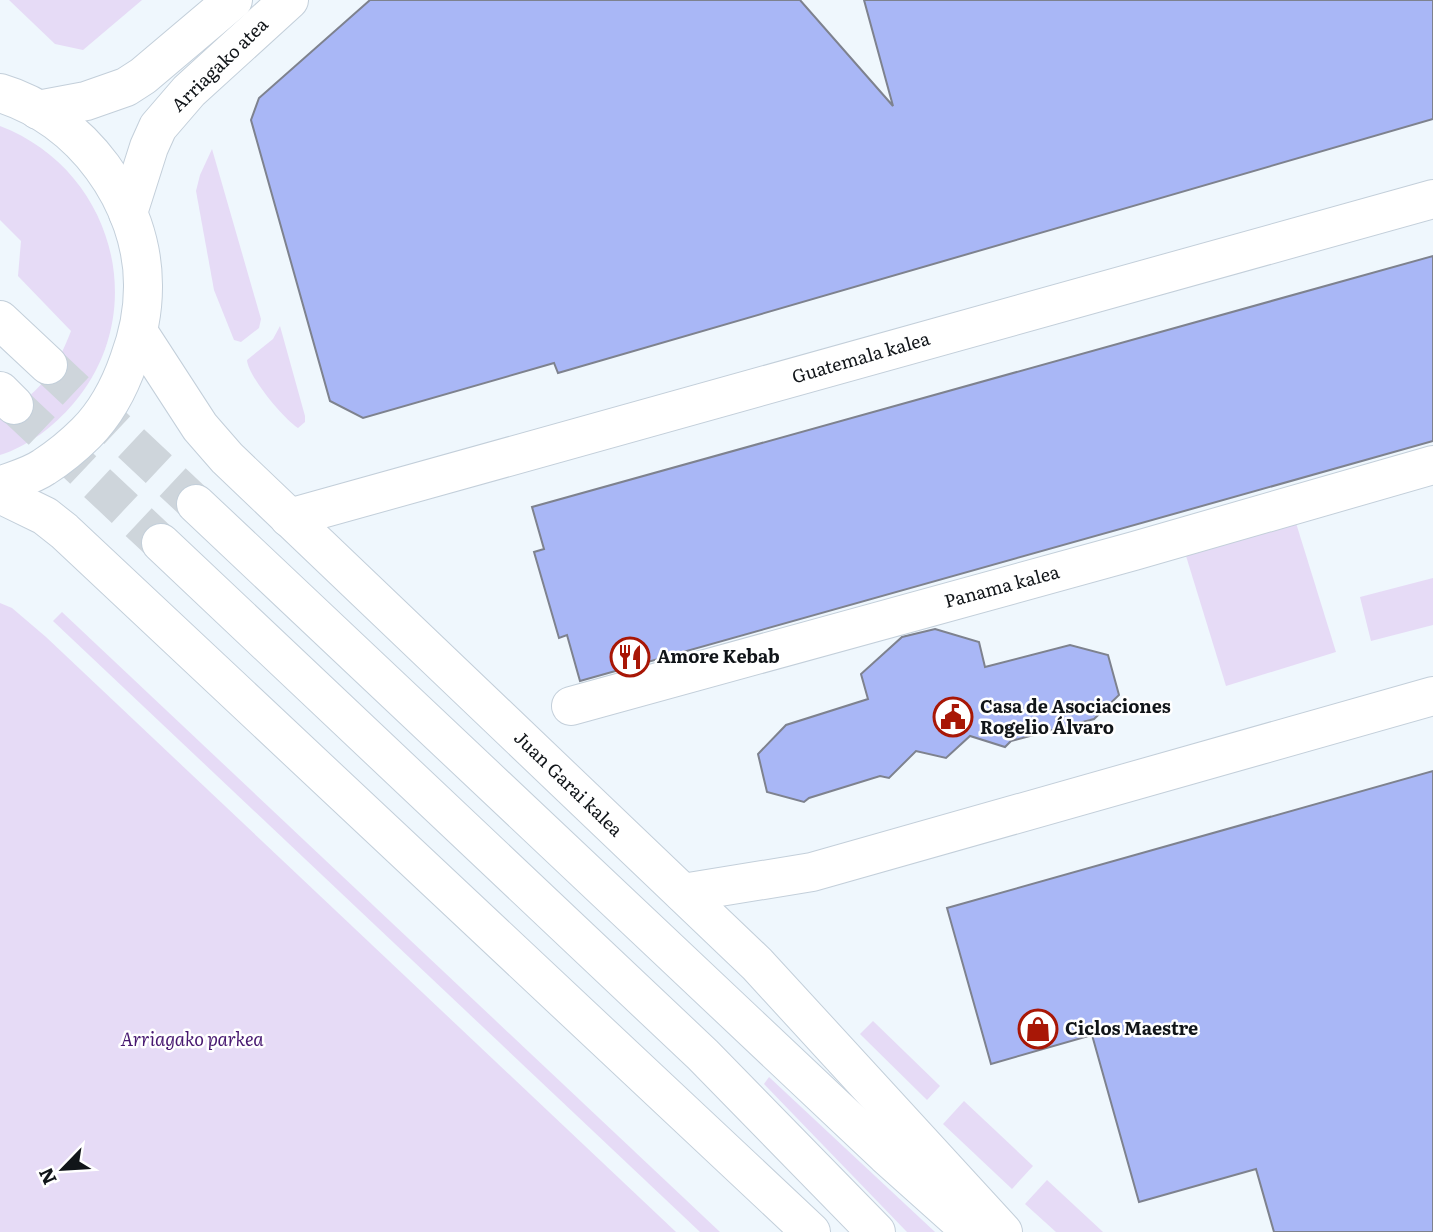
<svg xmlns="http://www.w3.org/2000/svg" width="1433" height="1232" viewBox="0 0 1433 1232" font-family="Literata,serif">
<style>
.green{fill:#e6dbf6}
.building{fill:#a9b7f6;stroke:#7e828e;stroke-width:2}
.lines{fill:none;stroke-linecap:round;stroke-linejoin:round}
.primary-tunnel{stroke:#ced5db;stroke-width:38;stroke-dasharray:38 19;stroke-linecap:butt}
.pedestrian-casing{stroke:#c3cfda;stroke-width:40}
.minor-casing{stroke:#c3cfda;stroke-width:40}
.secondary-casing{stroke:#c3cfda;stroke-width:40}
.primary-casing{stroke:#c3cfda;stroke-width:40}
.pedestrian{stroke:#fff;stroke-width:38}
.minor{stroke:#fff;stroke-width:38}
.secondary{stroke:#fff;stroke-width:38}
.primary{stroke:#fff;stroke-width:38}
.labels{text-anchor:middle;stroke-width:5;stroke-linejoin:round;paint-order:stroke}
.street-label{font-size:18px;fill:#111519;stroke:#fff}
.poi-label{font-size:18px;font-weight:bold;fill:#111519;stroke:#fff;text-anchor:start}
.park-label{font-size:18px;font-style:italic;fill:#471870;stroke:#fff}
</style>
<rect width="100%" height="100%" fill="#eff7fd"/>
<!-- green -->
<g class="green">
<path d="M9 0H142L83 50 55 44Z"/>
<path d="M0 126C113 169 153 311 73 404 54 426 29 446 0 455V415C40 394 55 372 71 331L18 276 21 241 0 220Z"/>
<path d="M212 149 261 319 259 328 241 342 234 340 214 290 196 191 200 175Z"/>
<path d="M280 326 305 416V422L298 428C283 418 248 376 247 360L273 339Z"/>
<path d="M1296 523 1336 652 1226 686 1186 556Z"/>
<path d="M1433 578V625L1371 641 1360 597Z"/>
<path d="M0 603 12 608 46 637 676 1232H0Z"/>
<path d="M62 612 720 1232H700L53 621Z"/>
<path d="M873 1021 940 1086 927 1100 860 1034Z"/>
<path d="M769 1077 935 1232H907L764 1084Z"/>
<path d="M964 1101 1033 1166 1012 1189 943 1124Z"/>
<path d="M1047 1180 1103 1232H1056L1025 1204Z"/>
</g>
<!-- building -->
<g class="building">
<path d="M370 0H800L893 106 864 0H1433V119L558 373 554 363 363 418 330 401 251 120 259 98Z"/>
<path d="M1433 256V441L580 681 567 635 559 638 534 552 544 549 532 507Z"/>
<path d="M935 629 979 642 985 667 1070 645 1108 655 1119 695 1094 719 1011 741 1005 747 970 736 946 758 916 751 889 778 880 776 809 798 804 802 767 792 758 754 786 725 868 699 861 674 902 637Z"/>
<path d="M1433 771V1232H1274L1256 1169 1139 1202 1092 1035 991 1064 947 908Z"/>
</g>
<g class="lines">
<!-- primary-tunnel -->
<g class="primary-tunnel">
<path d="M48 365 196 504"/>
<path d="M14 405 161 543"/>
</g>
<defs>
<path id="pedestrian" d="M571 706 1134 551 1433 465"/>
<g id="minor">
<path d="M289 518 1433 199"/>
<path d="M683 893 812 872 1433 696"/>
</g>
<g id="secondary">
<path d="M38 110 86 101 126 87 143 76 233 0"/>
<path d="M128 213 149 147 158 127 189 91 289 0"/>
</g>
<g id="primary">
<path d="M0 93C81 117 144 202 143 287 143 313 138 336 129 360 120 386 105 414 86 433 74 445 58 458 44 467 31 476 14 480 0 486"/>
<path d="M0 320 48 365"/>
<path d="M139 333 200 427 227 458 757 964 1003 1232"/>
<path d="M0 391 14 405"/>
<path d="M0 494 45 516 64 531 811 1232"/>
<path d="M196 504 886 1155 972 1232"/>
<path d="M161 543 703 1055 876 1232"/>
</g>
</defs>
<!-- pedestrian casing -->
<use href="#pedestrian" class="pedestrian-casing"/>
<!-- minor casing -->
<use href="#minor" class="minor-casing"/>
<!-- secondary casing -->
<use href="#secondary" class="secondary-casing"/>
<!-- primary casing -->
<use href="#primary" class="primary-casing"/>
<!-- pedestrian -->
<use href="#pedestrian" class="pedestrian"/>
<!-- minor -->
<use href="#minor" class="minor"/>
<!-- secondary -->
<use href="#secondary" class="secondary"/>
<!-- primary -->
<use href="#primary" class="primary"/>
</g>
<!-- icons -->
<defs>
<symbol id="restaurant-ring" viewBox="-11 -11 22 22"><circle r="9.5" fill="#fff" stroke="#a81706" stroke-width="1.5"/><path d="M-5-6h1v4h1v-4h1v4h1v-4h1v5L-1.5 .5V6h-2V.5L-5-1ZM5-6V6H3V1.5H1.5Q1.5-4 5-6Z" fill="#a81706"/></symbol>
<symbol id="civic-ring" viewBox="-11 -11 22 22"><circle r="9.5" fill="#fff" stroke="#a81706" stroke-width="1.5"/><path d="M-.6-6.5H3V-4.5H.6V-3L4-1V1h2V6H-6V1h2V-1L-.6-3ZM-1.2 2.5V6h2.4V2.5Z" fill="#a81706"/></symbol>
<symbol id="shop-ring" viewBox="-11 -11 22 22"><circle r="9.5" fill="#fff" stroke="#a81706" stroke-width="1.5"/><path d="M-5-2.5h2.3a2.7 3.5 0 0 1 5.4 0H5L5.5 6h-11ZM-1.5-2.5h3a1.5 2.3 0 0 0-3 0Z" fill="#a81706"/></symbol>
</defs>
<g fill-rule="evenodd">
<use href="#restaurant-ring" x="608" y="635" width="44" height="44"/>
<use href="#civic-ring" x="931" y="695" width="44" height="44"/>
<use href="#shop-ring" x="1016" y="1007" width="44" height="44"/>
</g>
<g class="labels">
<!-- street labels -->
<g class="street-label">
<text transform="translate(220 65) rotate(-44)" y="6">Arriagako atea</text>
<text transform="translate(861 358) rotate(-16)" y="6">Guatemala kalea</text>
<text transform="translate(1002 587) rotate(-15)" y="6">Panama kalea</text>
<text transform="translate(568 784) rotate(44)" y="6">Juan Garai kalea</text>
</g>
<!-- poi labels -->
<g class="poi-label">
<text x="657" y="663">Amore Kebab</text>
<text x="980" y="713">Casa de Asociaciones<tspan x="980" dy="21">Rogelio Álvaro</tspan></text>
<text x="1065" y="1035">Ciclos Maestre</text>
</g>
<!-- park labels -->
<g class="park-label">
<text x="192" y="1046">Arriagako parkea</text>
</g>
</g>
<!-- north arrow -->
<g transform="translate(63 1169) rotate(245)" stroke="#ffffff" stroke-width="5" paint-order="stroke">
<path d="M0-5L12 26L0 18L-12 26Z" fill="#111519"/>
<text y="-10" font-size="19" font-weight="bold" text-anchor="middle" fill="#111519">N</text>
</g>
</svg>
